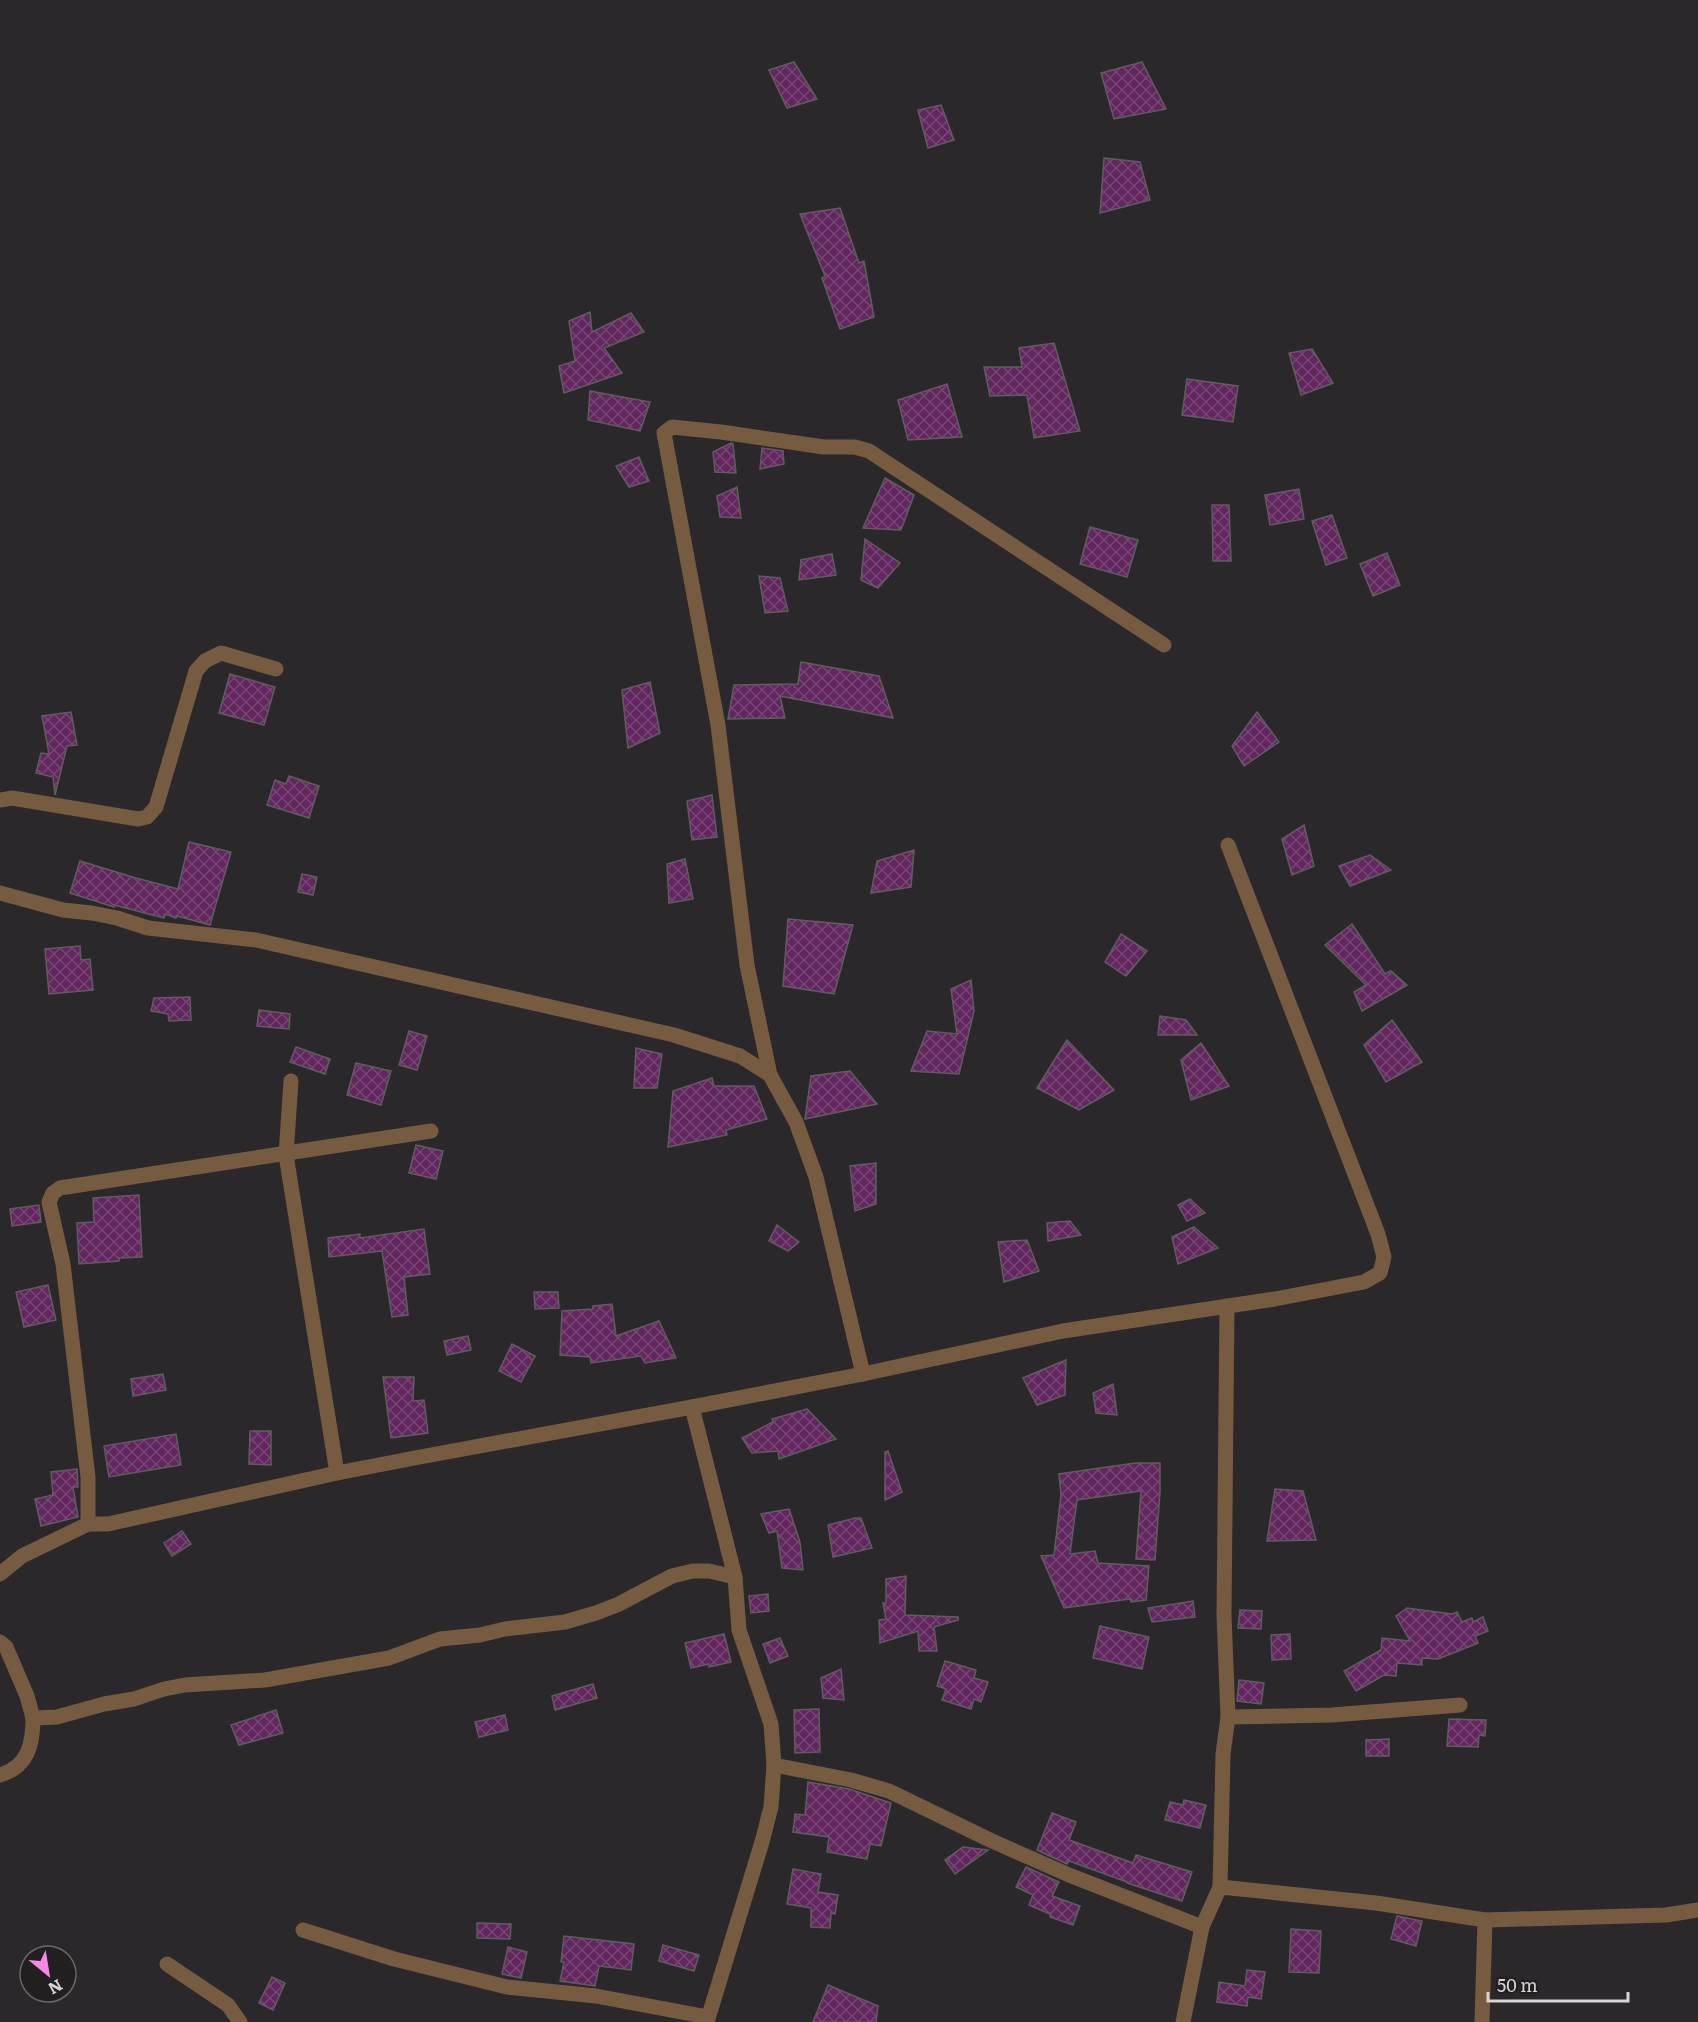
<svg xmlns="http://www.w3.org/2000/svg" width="1698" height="2022" viewBox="0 0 1698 2022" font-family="Literata,serif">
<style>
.building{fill:url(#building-cross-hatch);stroke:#5f5d5f;stroke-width:1.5}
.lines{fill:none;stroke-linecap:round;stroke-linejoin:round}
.minor{stroke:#765b41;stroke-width:15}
</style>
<defs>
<pattern id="building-cross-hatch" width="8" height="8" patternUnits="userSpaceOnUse" patternTransform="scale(1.5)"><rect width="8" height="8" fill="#62265f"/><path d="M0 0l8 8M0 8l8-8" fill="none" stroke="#784575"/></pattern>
</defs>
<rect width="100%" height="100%" fill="#2a282a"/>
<!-- building -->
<g class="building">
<path d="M794 62 817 99 787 108 769 70Z"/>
<path d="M1142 62 1166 109 1114 119 1101 73Z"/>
<path d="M941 105 954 140 928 148 918 110Z"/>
<path d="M1104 158 1140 162 1150 200 1100 213Z"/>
<path d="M840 208 859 263 864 261 874 317 840 329 822 278 825 276 800 214Z"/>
<path d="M590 312 592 332 631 313 644 332 604 348 622 373 564 393 559 366 575 361 569 321Z"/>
<path d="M1054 343 1080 431 1034 438 1027 395 990 396 984 367H1022L1019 348Z"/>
<path d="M1312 349 1333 383 1301 395 1289 353Z"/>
<path d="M1187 379 1238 386 1233 422 1182 415Z"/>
<path d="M947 384 962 437 908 440 898 400Z"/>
<path d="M590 391 650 402 640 431 588 420Z"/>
<path d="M731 443 733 444 736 473 715 472 713 452Z"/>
<path d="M762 448 783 451 784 464 760 469Z"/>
<path d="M639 457 649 481 629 487 616 466Z"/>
<path d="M885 478 914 495 901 530 863 528Z"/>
<path d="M737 487 741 518 720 517 717 496Z"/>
<path d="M1299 489 1304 519 1270 525 1265 495Z"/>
<path d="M1212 505H1229L1231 561H1213Z"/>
<path d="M1332 515 1347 558 1326 565 1312 521Z"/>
<path d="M1090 527 1138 540 1127 577 1080 564Z"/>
<path d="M865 539 900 563 878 588 861 580Z"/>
<path d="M1387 553 1400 585 1373 596 1360 564Z"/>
<path d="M832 554 836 575 799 580 801 560Z"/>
<path d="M759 576 780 578 788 611 765 613Z"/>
<path d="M801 662 879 676 893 718 780 696 785 718 728 719 734 685 798 684Z"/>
<path d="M230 674 275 687 264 725 219 713Z"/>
<path d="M650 682 660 733 628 748 622 690Z"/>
<path d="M71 712 77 745 67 746 55 795 53 777 36 773 41 753 49 754 42 716Z"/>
<path d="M1257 712 1279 742 1244 766 1232 746Z"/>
<path d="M289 776 319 786 309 818 267 805 275 780 286 784Z"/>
<path d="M712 795 717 837 692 840 687 801Z"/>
<path d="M1304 825 1314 866 1292 875 1282 839Z"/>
<path d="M189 842 231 852 210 925 177 916 176 918 165 914 164 918 114 905V907L70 893 80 861 136 878 178 889Z"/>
<path d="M914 850 911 887 871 893 877 861Z"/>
<path d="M1370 855 1391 870 1350 886 1339 866Z"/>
<path d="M685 859 693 899 669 903 667 864Z"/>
<path d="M302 874 317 877 313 895 298 892Z"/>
<path d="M788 919 853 925 834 994 783 986Z"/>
<path d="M1352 924 1385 974 1391 971 1407 985 1362 1011 1354 992 1366 985 1325 945Z"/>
<path d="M1121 934 1147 951 1126 976 1105 962Z"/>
<path d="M80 946 81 960 90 959 93 990 49 994 45 949Z"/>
<path d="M971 980 974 1011 959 1074 911 1071 927 1031 957 1034 951 989Z"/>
<path d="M190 997 191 1020 169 1021 168 1014 151 1011 154 998Z"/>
<path d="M259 1010 290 1014 289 1029 257 1026Z"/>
<path d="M1160 1016 1186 1020 1197 1035H1158Z"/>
<path d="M1392 1020 1422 1062 1386 1082 1364 1045Z"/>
<path d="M409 1031 427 1036 417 1070 399 1065Z"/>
<path d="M1067 1040 1114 1090 1079 1110 1037 1088Z"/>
<path d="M1201 1043 1229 1086 1191 1100 1181 1060Z"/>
<path d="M296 1047 330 1059 325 1074 290 1062Z"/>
<path d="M636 1048 662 1054 657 1088H634Z"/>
<path d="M356 1063 391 1071 381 1105 347 1095Z"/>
<path d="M850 1071 877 1104 805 1119 811 1076Z"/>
<path d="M712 1078 714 1086H754L767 1119 726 1130 727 1135 668 1147 673 1091Z"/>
<path d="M416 1145 443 1151 436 1179 409 1173Z"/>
<path d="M876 1163V1204L855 1211 850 1166Z"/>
<path d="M139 1195 142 1257 119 1258V1261L79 1264 77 1223 94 1222 93 1198Z"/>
<path d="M1190 1199 1205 1213 1187 1221 1178 1205Z"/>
<path d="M39 1205 41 1222 12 1226 10 1209Z"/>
<path d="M1070 1221 1081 1235 1048 1241 1047 1223Z"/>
<path d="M777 1225 799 1242 788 1251 769 1241Z"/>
<path d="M1194 1227 1218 1248 1178 1264 1172 1237Z"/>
<path d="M424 1229 430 1274 404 1277 408 1315 392 1317 382 1251 329 1257 328 1238 360 1234V1238Z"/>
<path d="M1027 1240 1039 1271 1004 1282 998 1242Z"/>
<path d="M48 1285 56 1320 24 1327 16 1292Z"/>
<path d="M534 1292H558L559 1308 535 1309Z"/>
<path d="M612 1304 616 1336 659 1321 676 1358 645 1363 641 1356 591 1363 590 1357 560 1355 562 1311 593 1309V1306Z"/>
<path d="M468 1336 471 1350 447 1355 444 1341Z"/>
<path d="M512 1344 535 1356 521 1382 499 1371Z"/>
<path d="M1066 1360 1065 1395 1037 1405 1023 1378Z"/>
<path d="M163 1374 166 1390 133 1396 131 1379Z"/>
<path d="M383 1377H414L413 1401 424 1400 428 1433 391 1438Z"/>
<path d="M1113 1384 1117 1415 1096 1413 1093 1393Z"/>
<path d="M807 1409 836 1439 779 1459 778 1451 752 1453 742 1438 773 1422 772 1419Z"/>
<path d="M250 1431H271V1465L249 1464Z"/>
<path d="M176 1434 181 1465 109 1477 104 1446Z"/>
<path d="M888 1451 902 1492 885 1500V1452Z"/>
<path d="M1135 1463H1160V1492L1155 1560 1136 1559 1141 1491 1077 1500 1070 1554 1095 1551 1098 1563 1149 1566 1146 1600 1131 1602 1130 1599 1064 1608 1041 1556 1054 1555 1061 1495 1059 1474Z"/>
<path d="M77 1469 78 1487H73L78 1517 41 1526 35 1499 53 1495 51 1472Z"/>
<path d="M1275 1489 1303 1491 1316 1540 1267 1541Z"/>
<path d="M789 1509 800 1542 803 1570 782 1568 777 1531 769 1533 761 1514Z"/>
<path d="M855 1518H861L872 1548 833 1557 828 1525Z"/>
<path d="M182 1531 191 1544 172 1556 164 1543Z"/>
<path d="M906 1576 905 1615 958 1617V1620L934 1627 937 1651H919L918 1631 880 1643 879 1620 886 1619 883 1603H886V1579Z"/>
<path d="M768 1594 769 1611 751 1613 749 1596Z"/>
<path d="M1193 1601 1195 1617 1152 1622 1148 1608Z"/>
<path d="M1407 1608 1452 1614 1457 1612 1462 1622 1472 1618 1473 1622 1483 1617 1488 1631 1475 1636 1478 1643 1438 1659 1422 1658V1665L1397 1663 1396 1676 1384 1675 1356 1691 1344 1671 1381 1650 1382 1638 1410 1641 1396 1616Z"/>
<path d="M1240 1610 1262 1611 1261 1629 1238 1628Z"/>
<path d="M1100 1626 1149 1637 1142 1669 1093 1658Z"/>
<path d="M724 1634 731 1662 709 1667V1664L691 1668 685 1643Z"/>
<path d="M1290 1634 1291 1659 1272 1660 1271 1635Z"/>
<path d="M780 1638 788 1656 770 1663 763 1644Z"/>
<path d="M945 1661 976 1670 974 1678 988 1682 981 1702 974 1699 971 1709 942 1700 946 1689 937 1686Z"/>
<path d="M841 1669 844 1700 823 1698 821 1678Z"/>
<path d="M1239 1680 1264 1683 1261 1704 1237 1701Z"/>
<path d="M593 1684 597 1698 555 1710 552 1696Z"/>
<path d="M819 1709 820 1752 795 1753 794 1710Z"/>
<path d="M276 1710 283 1733 239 1745 231 1725Z"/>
<path d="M505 1715 508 1730 479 1737 475 1722Z"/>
<path d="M1449 1719 1486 1720 1485 1736 1479 1735 1478 1747 1447 1746Z"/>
<path d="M1389 1739V1756H1366V1740Z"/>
<path d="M808 1782 849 1789 891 1803 881 1846 870 1844 867 1859 827 1852 829 1837 793 1832 795 1814 805 1815Z"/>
<path d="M1184 1800 1206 1805 1200 1828 1165 1820 1170 1802 1183 1805Z"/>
<path d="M1052 1813 1076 1822 1069 1840 1133 1863 1136 1855 1192 1872 1182 1901 1127 1883V1882L1069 1861 1067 1864 1037 1850Z"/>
<path d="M963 1847 988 1850 955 1874 945 1860Z"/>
<path d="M1026 1867 1059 1882 1052 1896 1080 1906 1073 1925 1050 1917V1914L1029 1905 1033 1895 1016 1887Z"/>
<path d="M793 1869 821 1874 818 1892 838 1895 835 1914 831 1913 830 1928 811 1927V1908L787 1904Z"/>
<path d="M1397 1916 1422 1921 1416 1946 1391 1939Z"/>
<path d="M477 1923 511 1924 510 1939 477 1938Z"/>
<path d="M1291 1929 1321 1931 1319 1973 1289 1972Z"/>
<path d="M564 1936 634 1944 631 1970 599 1966 595 1986 560 1981 564 1962H561Z"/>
<path d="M663 1945 699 1955 694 1971 659 1961Z"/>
<path d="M508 1947 527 1952 521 1978 502 1974Z"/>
<path d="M1247 1970 1265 1972 1261 1999 1248 1997 1247 2006 1217 2002 1219 1982 1245 1986Z"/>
<path d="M272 1977 285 1983 273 2010 259 2003Z"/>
<path d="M828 1985 878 2006 876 2022H813Z"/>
</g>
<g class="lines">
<!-- minor -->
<g class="minor">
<path d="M0 800 12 798 138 819 147 817 156 807 196 671 205 661 221 653 276 669"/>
<path d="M0 893 63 910 92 913 117 918 148 928 256 940 674 1035 740 1056 770 1075 796 1122 816 1177 863 1374"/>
<path d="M770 1075 747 965 718 725 664 433 672 427 721 432 824 447H855L869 451 1164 645"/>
<path d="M291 1081 286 1155 337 1473"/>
<path d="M431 1131 60 1188 53 1193 49 1202 63 1264 88 1477V1524H108L337 1473 420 1457 692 1407 863 1374 1063 1331 1275 1299 1364 1282 1380 1273 1384 1257 1378 1234 1228 845"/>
<path d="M692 1407 735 1577 739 1630 771 1724 774 1765 771 1807 762 1842 707 2022"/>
<path d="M0 1574 22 1556 88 1524"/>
<path d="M0 1642 6 1647 27 1696 33 1718"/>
<path d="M1228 1717 1332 1715 1460 1705"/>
<path d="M774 1765 851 1780 889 1791 992 1841 1069 1875 1202 1927 1220 1887 1376 1903 1485 1920 1666 1915 1698 1910"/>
<path d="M0 1775C28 1767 33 1744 33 1718L57 1717 104 1704 134 1699 164 1689 185 1685 265 1680 389 1658 440 1639 480 1635 505 1629 565 1622 596 1613 619 1604 672 1576 693 1571H709L735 1577"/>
<path d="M1220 1887 1223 1754 1228 1717 1224 1615 1227 1306"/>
<path d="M303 1930 394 1959 507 1987 596 1996 708 2017"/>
<path d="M167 1964 228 2005 240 2022"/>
<path d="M1183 2022 1202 1927"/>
<path d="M1482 2022 1485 1920"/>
</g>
</g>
<!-- north arrow -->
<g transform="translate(48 1974) rotate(150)"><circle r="28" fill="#211f20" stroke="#696869" stroke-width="1.5"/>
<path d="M0-4.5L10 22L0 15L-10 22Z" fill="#fa87e8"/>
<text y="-9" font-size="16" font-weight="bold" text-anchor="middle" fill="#d6d5d6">N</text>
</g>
<!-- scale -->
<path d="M1488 1992v9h140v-9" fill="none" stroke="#d6d5d6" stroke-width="3"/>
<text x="1497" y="1992" font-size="18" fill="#d6d5d6" stroke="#211f20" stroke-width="4.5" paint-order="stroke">50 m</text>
</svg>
